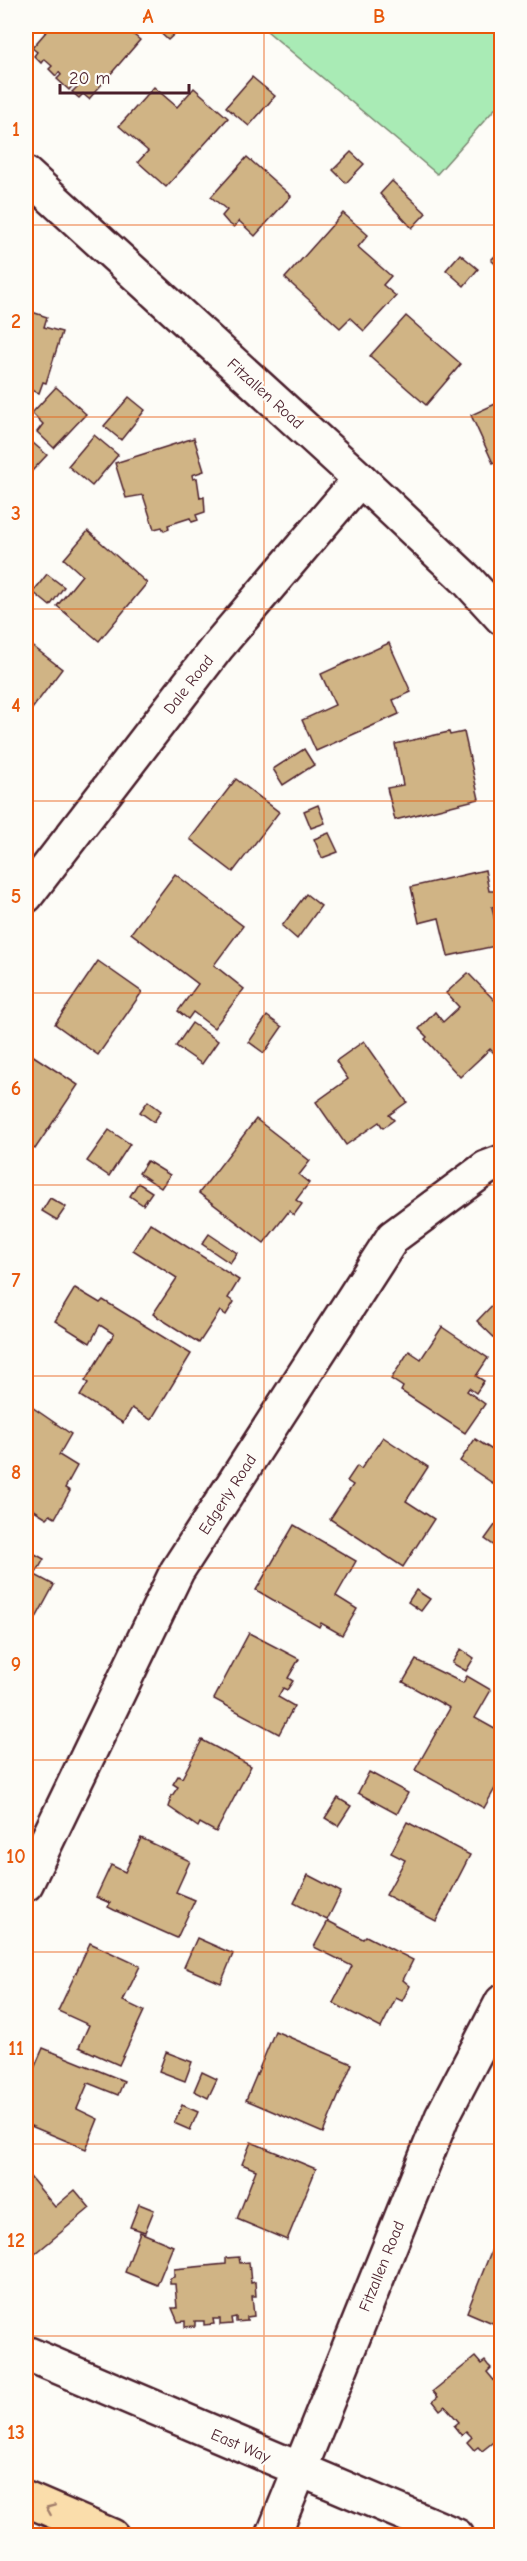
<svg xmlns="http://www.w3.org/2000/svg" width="527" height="2561" viewBox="0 0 527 2561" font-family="'Comic Neue',sans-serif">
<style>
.green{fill:#a9ebb5;stroke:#7a8570;stroke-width:1.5}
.building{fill:#d0b485;stroke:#4a1f2b;stroke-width:1.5}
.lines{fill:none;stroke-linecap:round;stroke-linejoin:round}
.street-casing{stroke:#4a1f2b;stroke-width:38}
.primary-casing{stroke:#4a1f2b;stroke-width:38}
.street{stroke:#fdfcf7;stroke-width:33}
.primary{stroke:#faddab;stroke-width:33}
.oneway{stroke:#a27e6b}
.grid{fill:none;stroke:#e8590c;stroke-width:1.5;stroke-opacity:0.55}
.labels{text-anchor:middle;stroke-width:4.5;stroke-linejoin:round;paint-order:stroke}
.street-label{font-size:16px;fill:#4a1f2b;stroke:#fdfcf7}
.neatline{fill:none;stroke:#e8590c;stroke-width:2}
.grid-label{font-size:20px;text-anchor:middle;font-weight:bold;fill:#e8590c}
</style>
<rect width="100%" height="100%" fill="#fdfcf7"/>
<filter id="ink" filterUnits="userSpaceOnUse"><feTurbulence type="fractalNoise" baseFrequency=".0167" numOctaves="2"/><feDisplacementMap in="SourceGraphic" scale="12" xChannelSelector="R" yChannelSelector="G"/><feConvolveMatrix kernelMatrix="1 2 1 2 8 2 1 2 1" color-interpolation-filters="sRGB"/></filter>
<g filter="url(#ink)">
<!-- green -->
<path class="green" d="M261 26H501V102L437 174Z"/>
<!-- building -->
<g class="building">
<path d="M51 26H123L140 40 89 99 83 94 79 98 72 92 77 87 73 85 69 90 57 79 61 75 59 72 56 76 49 69 52 66 44 59 41 63 34 56 37 52 32 48Z"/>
<path d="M153 26H183L168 40Z"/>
<path d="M252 77 275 96 249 126 226 107Z"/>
<path d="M154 87 177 107 194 88 228 118 166 187 138 162 148 151 119 126Z"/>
<path d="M351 152 364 164 346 183 333 170Z"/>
<path d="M247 157 291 196 255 236 239 221 234 227 228 223 222 216 227 210 211 197Z"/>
<path d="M392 181 426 213 412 228 380 194Z"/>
<path d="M343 213 368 235 358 247 391 276 383 285 396 296 364 331 350 318 340 328 285 278Z"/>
<path d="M502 249V270L491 260Z"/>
<path d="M460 254 478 269 464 286 446 270Z"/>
<path d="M29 311 47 317 44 327 62 332 46 383 43 382 39 393 26 388V320Z"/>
<path d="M406 316 461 364 426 405 370 356Z"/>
<path d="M56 387 86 414 54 448 37 432 43 424 32 413Z"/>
<path d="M129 397 145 410 121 440 104 426Z"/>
<path d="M502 401V459L493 463 471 415Z"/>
<path d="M94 435 118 455 92 486 68 466Z"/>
<path d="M26 437 47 455 32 471 26 466Z"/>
<path d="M194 438 204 471 192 475 193 479 197 478 200 498 204 497 205 512 196 515 198 520 192 522 190 518 168 525 169 529 164 531 162 527 154 529 143 495 126 498 115 463Z"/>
<path d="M88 531 147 583 99 641 57 606 82 575 64 559Z"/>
<path d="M47 574 64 587 50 606 33 592Z"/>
<path d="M26 641 62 669 26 717Z"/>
<path d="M389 643 411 692 393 700 399 714 316 751 302 720 335 705 321 674Z"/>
<path d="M449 732 450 735 464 732 479 799 395 820 387 788 403 785 395 744Z"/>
<path d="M304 749 314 765 283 785 273 769Z"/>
<path d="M236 779 279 812 233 872 190 839Z"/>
<path d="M318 805 325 823 311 828 304 811Z"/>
<path d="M329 833 338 852 322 858 314 839Z"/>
<path d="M485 870 489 891H495L498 905 492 907 500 945 448 956 439 918 419 923 411 887Z"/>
<path d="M175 874 243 926 214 965 244 989 214 1028 193 1012 188 1019 178 1011 198 984 131 933Z"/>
<path d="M306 894 321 906 297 939 282 926Z"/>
<path d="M98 961 142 992 98 1055 55 1024Z"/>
<path d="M468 973 502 1008V1061L490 1049 460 1077 425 1039 427 1037 419 1029 435 1012 443 1022 459 1007 446 993Z"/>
<path d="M267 1016 282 1027 264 1053 249 1042Z"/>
<path d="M192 1023 218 1041 202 1064 176 1046Z"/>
<path d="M364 1041 407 1102 389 1115 394 1120 383 1128 379 1122 346 1145 316 1102 348 1079 336 1061Z"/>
<path d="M32 1055 78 1085 35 1149 26 1143V1065Z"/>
<path d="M148 1101 161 1111 154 1122 140 1112Z"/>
<path d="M256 1119 310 1161 299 1175 309 1183 296 1200 302 1204 294 1215 289 1211 264 1243 199 1193Z"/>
<path d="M109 1130 130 1144 109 1176 87 1161Z"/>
<path d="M147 1161 170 1175 161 1188 139 1173Z"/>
<path d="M138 1183 152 1192 143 1205 130 1196Z"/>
<path d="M50 1198 66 1207 57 1220 42 1211Z"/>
<path d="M150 1223 239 1280 228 1298 234 1302 226 1315 220 1311 199 1343 153 1314 177 1278 133 1250Z"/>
<path d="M209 1234 237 1253 230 1263 202 1244Z"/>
<path d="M75 1288 100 1303 103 1300 191 1354 151 1420 132 1408 123 1423 80 1396 88 1383 85 1381 114 1334 100 1325 90 1343 55 1321Z"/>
<path d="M499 1298 502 1301V1345L477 1321Z"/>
<path d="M442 1327 488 1358 476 1376 484 1381 476 1393 469 1388 467 1391 485 1404 465 1433 401 1391 403 1387 391 1379 409 1351 421 1359Z"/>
<path d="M26 1403 71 1434 59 1455 77 1466 65 1488 70 1491 55 1518 50 1515 47 1518 26 1505V1447L30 1440 26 1437Z"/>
<path d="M383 1437 428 1467 406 1501 434 1519 403 1567 330 1519 353 1485 347 1481 357 1466 361 1469Z"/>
<path d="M475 1439 502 1456V1473L494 1484 460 1461Z"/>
<path d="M498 1521 502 1523V1551L485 1539Z"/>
<path d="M294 1525 356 1561 336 1596 357 1609 342 1635 321 1623 319 1627 256 1590Z"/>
<path d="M26 1549 44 1559 35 1575 54 1585 29 1631 26 1629Z"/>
<path d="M416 1590 430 1599 421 1611 408 1602Z"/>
<path d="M249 1633 299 1659 288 1678 293 1681 287 1690 283 1688 278 1697 294 1706 279 1734 214 1699Z"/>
<path d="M461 1649 474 1658 466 1671 452 1663Z"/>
<path d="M416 1660 463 1683 467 1676 491 1690 475 1718 502 1733V1776L484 1808 415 1770 450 1708 403 1682Z"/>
<path d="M202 1740 251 1766 216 1832 200 1823 198 1827 169 1807 171 1801 169 1800 178 1787 173 1784 178 1776 182 1778Z"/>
<path d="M369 1772 408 1793 397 1814 358 1793Z"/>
<path d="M338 1798 351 1806 338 1826 325 1818Z"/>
<path d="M407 1822 470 1855 436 1921 386 1895 405 1860 391 1853Z"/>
<path d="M141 1838 190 1861 176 1892 195 1900 177 1938 114 1910 108 1907 110 1903 96 1897 111 1865 125 1872Z"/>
<path d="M308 1875 341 1892 327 1920 294 1903Z"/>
<path d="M328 1921 363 1939 366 1936 413 1960 403 1980 410 1986 402 2001 396 1998 381 2028 333 2003 352 1966 314 1947Z"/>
<path d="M197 1938 233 1954 221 1983 184 1967Z"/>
<path d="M90 1943 140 1966 123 2001 144 2011 119 2065 79 2047 89 2025 58 2011Z"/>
<path d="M275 2031 352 2064 323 2133 246 2100Z"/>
<path d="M43 2048 124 2081 118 2095 88 2083 77 2109 98 2119 86 2149 26 2124V2087Z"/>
<path d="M166 2052 192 2062 185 2081 159 2071Z"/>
<path d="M202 2072 217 2079 208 2098 194 2091Z"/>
<path d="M182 2105 198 2112 190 2130 174 2123Z"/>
<path d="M251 2142 316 2169 287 2240 237 2219 256 2170 242 2164Z"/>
<path d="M26 2172 55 2207 75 2190 90 2208 29 2259 26 2255Z"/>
<path d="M139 2204 154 2210 145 2232 130 2227Z"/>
<path d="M140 2232 173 2246 157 2285 125 2272Z"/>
<path d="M494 2244 502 2247V2327L467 2312Z"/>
<path d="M239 2257 240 2263 249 2262 251 2283 255 2282 256 2296H252L254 2316 247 2317V2321L236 2322V2317L231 2318 232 2324 220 2325V2319H213L214 2324 204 2325V2321H195V2326L185 2327V2321L178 2322 172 2308H177L175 2284H170V2278L174 2277V2269L226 2264V2258Z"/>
<path d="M475 2357 481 2364 485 2361 488 2365 491 2368 487 2372 502 2390V2435L482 2451 478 2447 474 2450 467 2442 472 2437 466 2431 461 2435 454 2426 459 2422 445 2406 440 2410 433 2401 438 2397 433 2391Z"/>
</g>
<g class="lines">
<defs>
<g id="street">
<path d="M26 174 360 479 468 581 502 618"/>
<path d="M26 896 218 646 360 479"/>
<path d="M26 1884 177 1571 393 1237 486 1168 502 1162"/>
<path d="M26 2353 457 2536"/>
<path d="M273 2536 442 2117 502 2002"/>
</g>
<path id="primary" d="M26 2499 112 2536"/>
</defs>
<!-- street casing -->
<use href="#street" class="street-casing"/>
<!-- primary casing -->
<use href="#primary" class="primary-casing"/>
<!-- street -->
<use href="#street" class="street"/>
<!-- primary -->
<use href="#primary" class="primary"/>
</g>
<!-- one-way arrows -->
<defs><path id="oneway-chevron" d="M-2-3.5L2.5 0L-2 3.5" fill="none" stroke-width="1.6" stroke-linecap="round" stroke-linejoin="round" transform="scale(1.5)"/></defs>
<use class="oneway" href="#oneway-chevron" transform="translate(50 2509) rotate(-157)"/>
</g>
<!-- grid -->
<path class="grid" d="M264 26V2536M26 225H502M26 417H502M26 609H502M26 801H502M26 993H502M26 1185H502M26 1376H502M26 1568H502M26 1760H502M26 1952H502M26 2144H502M26 2336H502"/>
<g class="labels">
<!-- street labels -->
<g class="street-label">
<text transform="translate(266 393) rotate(42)" y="6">Fitzallen Road</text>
<text transform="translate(188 684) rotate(-52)" y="6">Dale Road</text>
<text transform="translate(227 1494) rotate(-57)" y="6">Edgerly Road</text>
<text transform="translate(381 2266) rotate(-68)" y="6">Fitzallen Road</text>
<text transform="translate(241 2445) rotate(23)" y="6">East Way</text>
</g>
</g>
<!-- margin -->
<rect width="527" height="2561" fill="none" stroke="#fdfcf7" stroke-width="66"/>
<!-- scale -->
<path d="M60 84v9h129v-9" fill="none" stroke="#4a1f2b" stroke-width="3"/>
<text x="69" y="84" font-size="18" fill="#4a1f2b" stroke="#fdfcf7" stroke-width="4.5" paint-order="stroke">20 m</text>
<rect x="33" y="33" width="461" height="2495" class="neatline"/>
<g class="grid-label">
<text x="148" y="23">A</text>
<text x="379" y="23">B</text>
<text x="16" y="136">1</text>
<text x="16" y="328">2</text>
<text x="16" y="520">3</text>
<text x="16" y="712">4</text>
<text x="16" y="903">5</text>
<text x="16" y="1095">6</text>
<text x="16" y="1287">7</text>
<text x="16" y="1479">8</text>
<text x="16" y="1671">9</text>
<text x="16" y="1863">10</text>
<text x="16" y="2055">11</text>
<text x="16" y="2247">12</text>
<text x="16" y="2439">13</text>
</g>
</svg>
